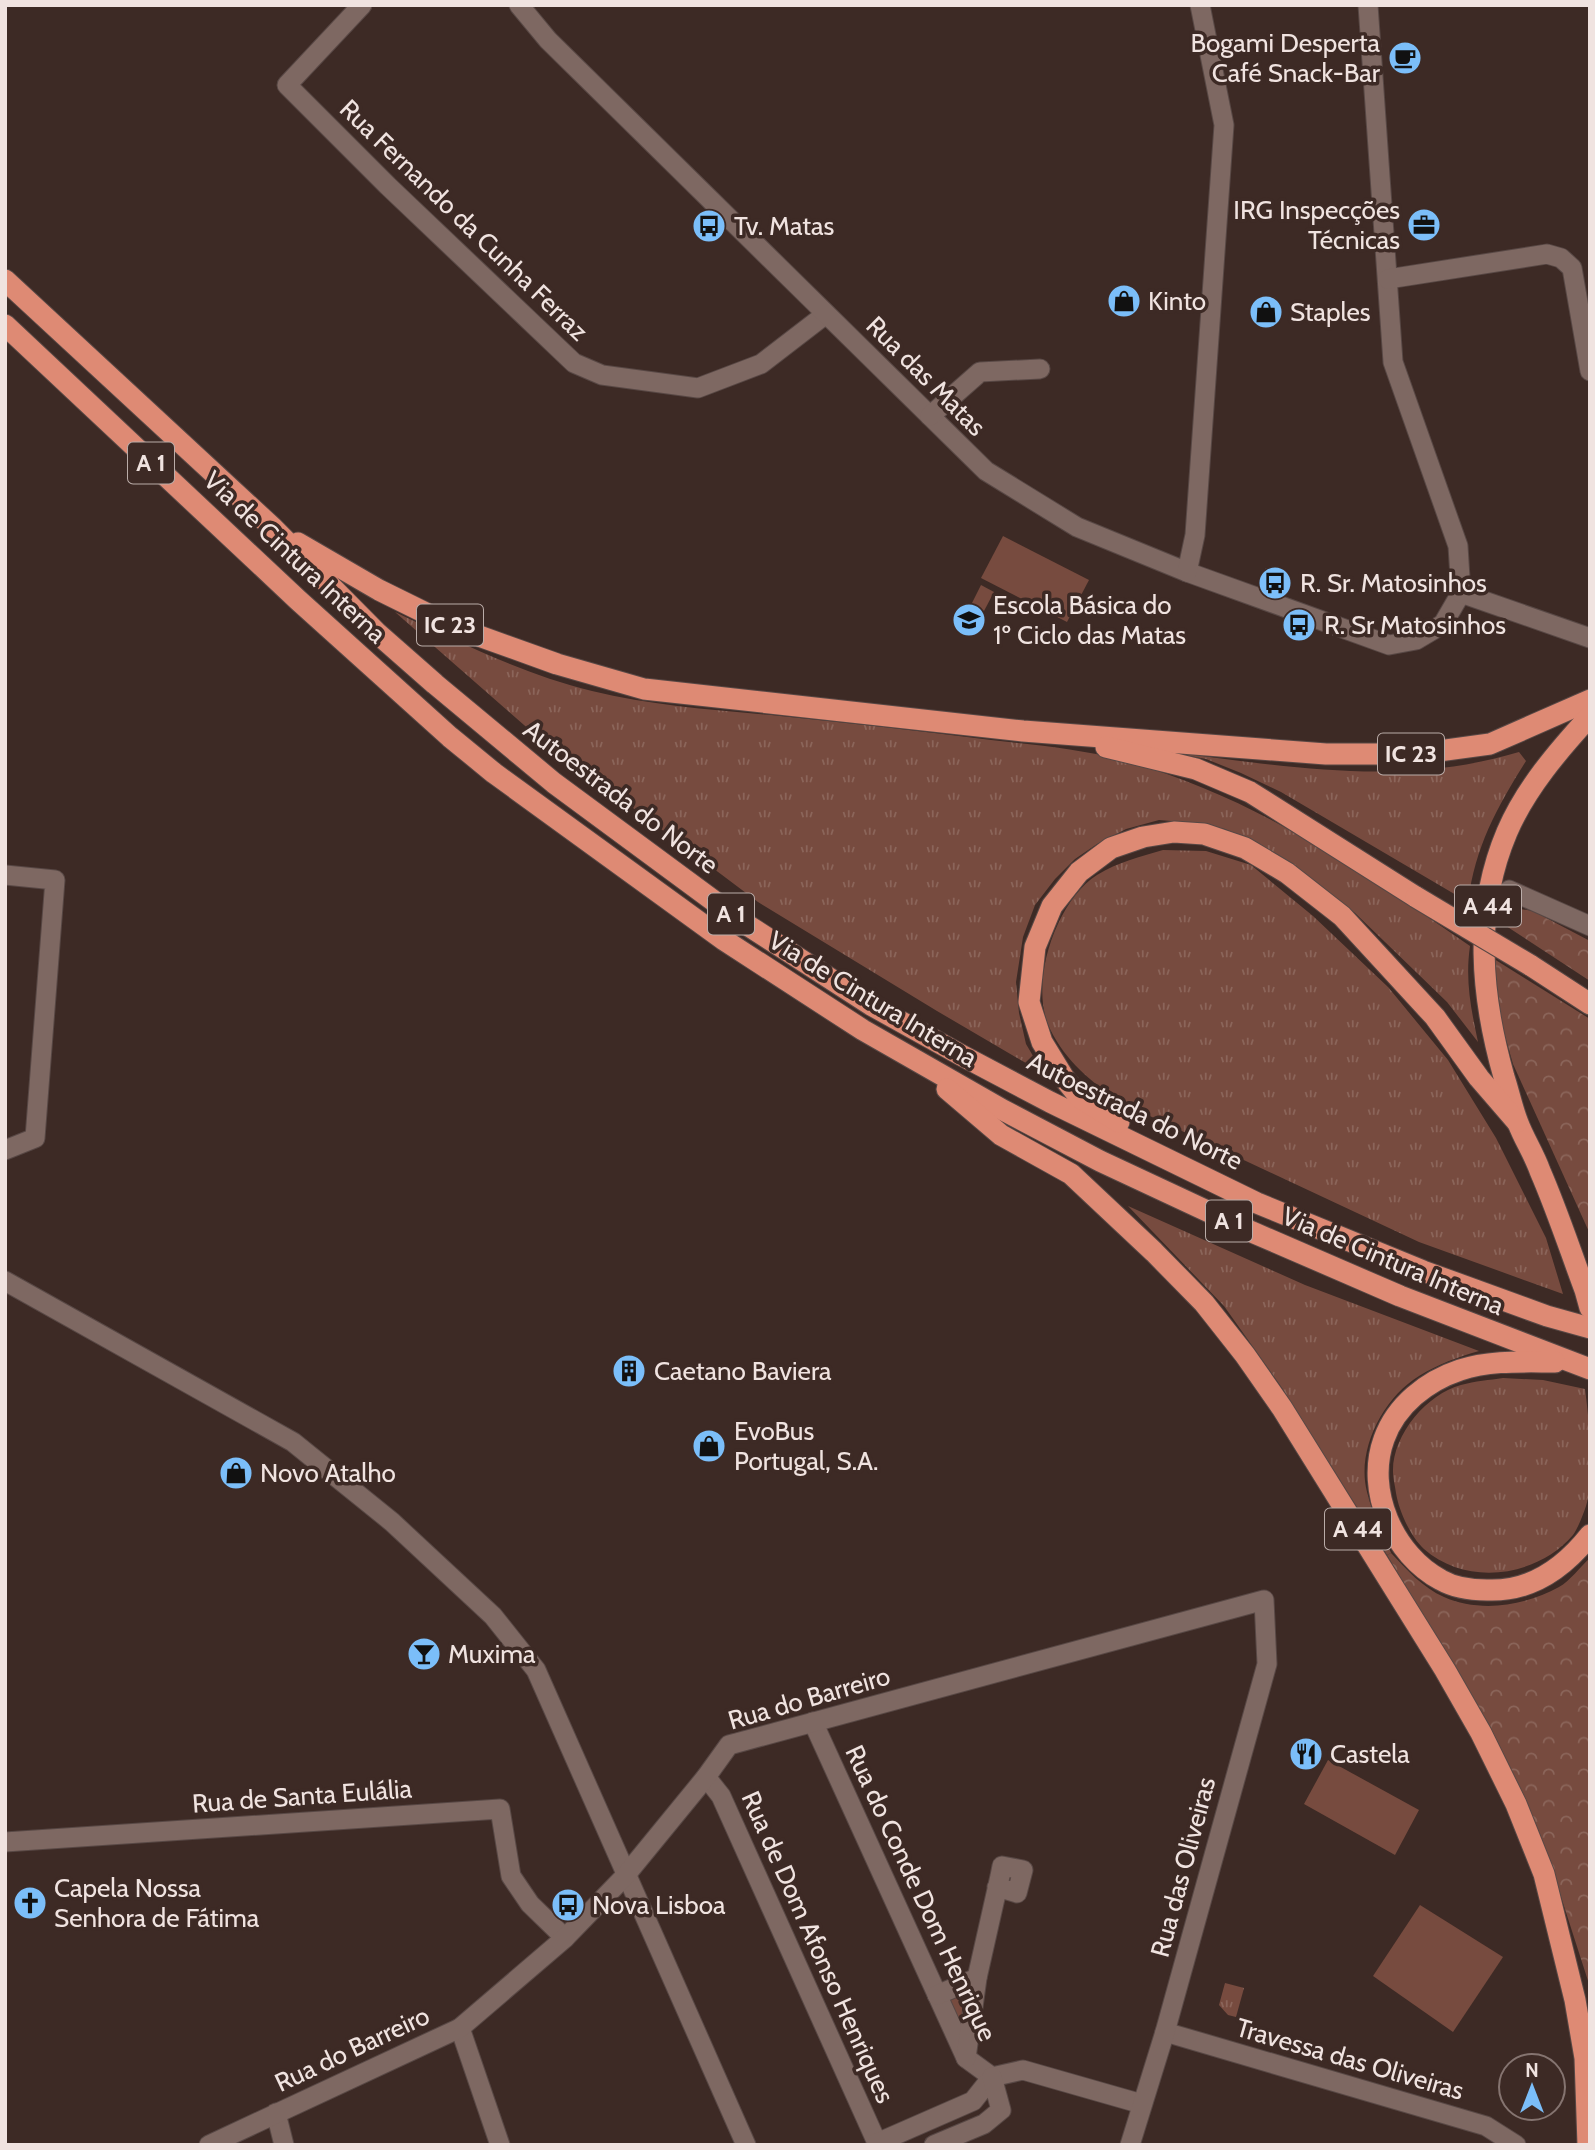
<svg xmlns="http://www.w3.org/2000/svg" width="1595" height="2150" viewBox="0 0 1595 2150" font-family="Cabin,sans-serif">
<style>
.grass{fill:url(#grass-tufts)}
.forest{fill:url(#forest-crowns)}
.green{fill:#774b3f}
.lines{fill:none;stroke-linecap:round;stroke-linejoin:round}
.minor-casing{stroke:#584845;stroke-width:21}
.highway-casing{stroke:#584845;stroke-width:23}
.minor{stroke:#7e6862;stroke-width:19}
.highway{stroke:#de8a74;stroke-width:21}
.highway-bridge-casing{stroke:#584845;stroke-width:23;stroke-linecap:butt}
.highway-bridge{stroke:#de8a74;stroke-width:21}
.labels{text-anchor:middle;stroke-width:7;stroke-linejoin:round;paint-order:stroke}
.shield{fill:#3d2a25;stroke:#baaca8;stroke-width:2}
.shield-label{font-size:24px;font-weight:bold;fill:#f0e3e0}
.poi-label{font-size:26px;fill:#f0e3e0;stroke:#3d2a25;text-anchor:start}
.street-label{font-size:26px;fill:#f0e3e0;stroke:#3d2a25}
</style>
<defs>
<pattern id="grass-tufts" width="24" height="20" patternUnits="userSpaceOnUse" patternTransform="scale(1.75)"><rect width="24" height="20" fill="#774b3f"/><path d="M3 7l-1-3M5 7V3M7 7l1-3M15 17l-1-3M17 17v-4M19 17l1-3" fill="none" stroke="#8b655a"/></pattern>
<pattern id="forest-crowns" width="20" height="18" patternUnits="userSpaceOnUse" patternTransform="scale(1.75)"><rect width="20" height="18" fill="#774b3f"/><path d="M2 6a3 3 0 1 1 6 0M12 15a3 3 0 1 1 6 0" fill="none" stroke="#8b655a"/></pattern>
</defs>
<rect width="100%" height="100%" fill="#3d2a25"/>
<!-- grass -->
<g class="grass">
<path d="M395 612C459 642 523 674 592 691 653 706 717 710 780 716 850 723 921 731 991 740 1035 745 1080 749 1122 760 1256 797 1358 869 1470 946 1465 980 1471 1009 1478 1042L1447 1002 1355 913 1313 881 1263 848 1225 829 1197 823 1159 820 1126 829 1097 844 1075 859 1055 879 1035 905 1023 937 1016 982 1019 1013 1026 1044 1043 1073 937 1011 758 902 532 732Z"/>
<path d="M1164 751C1284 766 1400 788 1519 752L1526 761C1497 807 1475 847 1468 902L1281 792 1241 773 1206 759Z"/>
<path d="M1163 850 1206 851 1251 865 1313 916 1388 987 1448 1060 1496 1138 1546 1238 1563 1294 1419 1242 1120 1102C1090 1080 1067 1063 1050 1029 1028 984 1056 901 1097 875 1118 862 1140 857 1163 850Z"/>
<path d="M1128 1206 1305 1285 1479 1351C1458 1357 1438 1364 1419 1376 1383 1398 1356 1450 1367 1492 1372 1513 1382 1533 1391 1553L1387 1555 1282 1388 1224 1306Z"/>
<path d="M1503 1378 1543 1380 1585 1389C1589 1419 1595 1478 1586 1506 1583 1515 1578 1528 1573 1535 1537 1577 1467 1587 1424 1549 1410 1536 1399 1511 1396 1493 1395 1486 1393 1478 1393 1472 1392 1435 1427 1394 1461 1385 1475 1381 1490 1380 1503 1378Z"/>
<path d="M1225 1983 1244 1988 1236 2017 1228 2015 1219 2005Z"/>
<path d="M953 1995H963L966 2000 962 2018 958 2019 949 1997Z"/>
</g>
<!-- forest -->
<g class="forest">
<path d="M1520 909 1533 911 1590 941V981L1500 922 1504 916Z"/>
<path d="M1494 959 1590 1019V1234L1513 1064 1501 1022Z"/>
<path d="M1391 1553C1406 1569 1423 1588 1444 1597 1480 1613 1525 1606 1559 1587 1570 1581 1580 1567 1590 1558V1987L1554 1875 1459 1677 1387 1555Z"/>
</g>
<!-- green -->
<g class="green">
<path d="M1003 536 1089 580 1067 622 981 578Z"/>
<path d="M981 585 994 592 984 611 971 605Z"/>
<path d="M1328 1760 1419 1810 1395 1855 1304 1804Z"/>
<path d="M1420 1905 1503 1957 1453 2032 1373 1976Z"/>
</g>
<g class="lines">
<defs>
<g id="minor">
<path d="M362 5 287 85 388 186 574 363 602 375 698 388 761 364 826 314"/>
<path d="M519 5 548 40 986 471 1077 527 1187 572 1389 645 1416 640 1443 624 1461 593 1458 546 1393 362 1368 5"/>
<path d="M1388 279 1547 254 1561 258 1572 268 1590 371"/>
<path d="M930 416 980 372 1040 369"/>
<path d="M1187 572 1195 535 1224 125 1200 5"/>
<path d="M1461 593 1590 638"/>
<path d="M5 875 55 880 35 1138 5 1150"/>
<path d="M1509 890 1590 926"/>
<path d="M5 1281 293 1442 392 1522 493 1616 536 1670 746 2145"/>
<path d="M813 1722 966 2058 992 2077"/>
<path d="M706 1777 721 1796 878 2145"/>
<path d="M5 1842 500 1809 511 1876 530 1904 565 1938"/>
<path d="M937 1995 977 1978"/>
<path d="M460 2028 500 2145"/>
<path d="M1165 2032 1486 2126 1516 2145"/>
<path d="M966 2058 977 1978 1000 1876 1002 1866 1023 1870 1017 1893 997 1887"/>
<path d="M992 2077 1023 2070 1142 2104"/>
<path d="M276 2113 284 2145"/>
<path d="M877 2143 973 2101 992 2077"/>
<path d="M209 2145 460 2028 565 1938 625 1876 706 1777 729 1745 1264 1600 1267 1664 1165 2032 1130 2145"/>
<path d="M934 2145 984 2124 1001 2110 992 2077"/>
</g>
<g id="highway">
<path d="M5 280 272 527 377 633 435 684 554 783 741 921 871 1005 961 1055 1050 1102 1257 1203 1423 1271 1547 1316 1590 1328"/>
<path d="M5 325 298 600 450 737 494 773 724 940 863 1030 1003 1110 1100 1161 1252 1232 1400 1296 1590 1369"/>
<path d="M298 543 379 590 454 627 557 664 644 689 1023 731 1326 754H1417L1490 744 1590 700"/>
<path d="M1590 716C1558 751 1526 788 1507 832 1473 912 1481 996 1504 1077 1509 1092 1512 1108 1518 1123 1524 1139 1534 1154 1540 1171 1557 1210 1570 1250 1585 1290L1590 1308"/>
<path d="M1106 747 1196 769 1250 792 1416 897"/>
<path d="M1530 965 1590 1004"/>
<path d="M947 1089 1001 1135 1071 1174 1154 1252 1204 1303 1245 1355 1282 1408 1445 1670 1481 1733 1516 1804 1544 1874 1575 2000 1585 2058 1588 2145"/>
<path d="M1119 1122 1080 1098 1064 1078 1042 1042 1029 1002 1035 947 1052 906 1079 872 1111 848 1143 837 1174 832 1204 834 1245 848 1287 873 1342 916 1435 1017 1479 1078 1517 1122"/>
<path d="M1555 1362C1524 1362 1490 1360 1460 1370 1427 1381 1396 1405 1384 1439 1365 1491 1394 1555 1441 1580 1455 1588 1471 1590 1487 1590 1530 1592 1564 1568 1590 1535"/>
</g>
</defs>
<!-- minor casing -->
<use href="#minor" class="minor-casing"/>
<!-- highway casing -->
<use href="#highway" class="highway-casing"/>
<!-- minor -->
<use href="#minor" class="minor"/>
<!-- highway -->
<use href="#highway" class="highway"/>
<defs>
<path id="highway-bridge" d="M1416 897 1530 965"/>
</defs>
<!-- highway-bridge casing -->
<use href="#highway-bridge" class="highway-bridge-casing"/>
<!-- highway-bridge -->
<use href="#highway-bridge" class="highway-bridge"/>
</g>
<!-- icons -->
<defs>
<symbol id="cafe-disc" viewBox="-11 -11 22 22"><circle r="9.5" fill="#7bbef9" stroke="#3d2a25"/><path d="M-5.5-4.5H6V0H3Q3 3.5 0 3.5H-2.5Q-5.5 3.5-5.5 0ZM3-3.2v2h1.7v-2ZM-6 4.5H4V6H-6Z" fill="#111"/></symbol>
<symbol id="office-disc" viewBox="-11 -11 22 22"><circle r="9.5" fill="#7bbef9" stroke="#3d2a25"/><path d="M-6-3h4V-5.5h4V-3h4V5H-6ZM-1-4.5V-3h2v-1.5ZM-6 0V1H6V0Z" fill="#111"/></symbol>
<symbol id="bus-disc" viewBox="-11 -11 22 22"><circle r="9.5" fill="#7bbef9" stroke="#3d2a25"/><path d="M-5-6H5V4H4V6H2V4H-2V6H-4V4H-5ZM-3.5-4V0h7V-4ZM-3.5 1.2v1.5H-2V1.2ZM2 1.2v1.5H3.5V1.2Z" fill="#111"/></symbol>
<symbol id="shop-disc" viewBox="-11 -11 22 22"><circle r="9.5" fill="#7bbef9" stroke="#3d2a25"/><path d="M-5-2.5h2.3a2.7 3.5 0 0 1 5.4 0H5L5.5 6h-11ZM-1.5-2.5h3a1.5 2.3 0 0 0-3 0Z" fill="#111"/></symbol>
<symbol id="school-disc" viewBox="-11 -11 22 22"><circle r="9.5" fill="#7bbef9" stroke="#3d2a25"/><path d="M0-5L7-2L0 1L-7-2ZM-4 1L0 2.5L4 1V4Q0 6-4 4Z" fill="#111"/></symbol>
<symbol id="building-disc" viewBox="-11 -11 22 22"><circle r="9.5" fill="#7bbef9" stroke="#3d2a25"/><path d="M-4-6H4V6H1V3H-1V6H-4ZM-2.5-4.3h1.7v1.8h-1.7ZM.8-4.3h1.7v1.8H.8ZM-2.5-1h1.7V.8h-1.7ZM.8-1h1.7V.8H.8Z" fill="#111"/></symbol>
<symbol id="bar-disc" viewBox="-11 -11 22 22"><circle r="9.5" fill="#7bbef9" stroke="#3d2a25"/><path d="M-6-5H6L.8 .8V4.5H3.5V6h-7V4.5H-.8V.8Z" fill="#111"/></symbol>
<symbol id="restaurant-disc" viewBox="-11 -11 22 22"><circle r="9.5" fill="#7bbef9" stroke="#3d2a25"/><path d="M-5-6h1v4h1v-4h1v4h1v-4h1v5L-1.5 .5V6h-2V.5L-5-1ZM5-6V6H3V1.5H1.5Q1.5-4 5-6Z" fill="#111"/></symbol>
<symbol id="church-disc" viewBox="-11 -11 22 22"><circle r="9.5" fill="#7bbef9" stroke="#3d2a25"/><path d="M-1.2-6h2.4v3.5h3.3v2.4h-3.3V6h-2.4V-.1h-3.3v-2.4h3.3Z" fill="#111"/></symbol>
</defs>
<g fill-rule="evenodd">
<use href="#cafe-disc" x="1386" y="39" width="38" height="38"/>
<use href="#office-disc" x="1405" y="206" width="38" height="38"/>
<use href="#bus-disc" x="690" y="207" width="38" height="38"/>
<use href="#shop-disc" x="1105" y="282" width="38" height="38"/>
<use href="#shop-disc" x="1247" y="293" width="38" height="38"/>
<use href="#bus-disc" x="1256" y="564" width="38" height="38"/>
<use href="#school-disc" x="950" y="601" width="38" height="38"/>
<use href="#bus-disc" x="1280" y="606" width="38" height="38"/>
<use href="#building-disc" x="610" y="1352" width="38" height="38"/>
<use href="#shop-disc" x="690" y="1427" width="38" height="38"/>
<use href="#shop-disc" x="217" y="1454" width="38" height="38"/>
<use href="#bar-disc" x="405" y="1635" width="38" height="38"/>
<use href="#restaurant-disc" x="1287" y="1735" width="38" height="38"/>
<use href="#church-disc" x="11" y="1884" width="38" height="38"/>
<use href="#bus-disc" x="549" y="1886" width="38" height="38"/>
</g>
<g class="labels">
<!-- shield labels -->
<g class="shield">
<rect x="128" y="442.5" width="46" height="41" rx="5"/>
<rect x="417" y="604.5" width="66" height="41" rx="5"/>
<rect x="1378" y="733.5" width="66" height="41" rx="5"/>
<rect x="1455" y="885.5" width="66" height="41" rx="5"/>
<rect x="708" y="893.5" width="46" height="41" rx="5"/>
<rect x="1206" y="1200.5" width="46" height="41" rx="5"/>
<rect x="1325" y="1508.5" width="66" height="41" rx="5"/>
</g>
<g class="shield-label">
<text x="151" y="471">A 1</text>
<text x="450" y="633">IC 23</text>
<text x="1411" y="762">IC 23</text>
<text x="1488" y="914">A 44</text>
<text x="731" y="922">A 1</text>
<text x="1229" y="1229">A 1</text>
<text x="1358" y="1537">A 44</text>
</g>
<!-- poi labels -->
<g class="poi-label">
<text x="1380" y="52" text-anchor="end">Bogami Desperta<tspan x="1380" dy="30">Café Snack-Bar</tspan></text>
<text x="1400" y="219" text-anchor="end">IRG Inspecções<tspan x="1400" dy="30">Técnicas</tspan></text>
<text x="734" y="235">Tv. Matas</text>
<text x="1148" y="310">Kinto</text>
<text x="1290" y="321">Staples</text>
<text x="1300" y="592">R. Sr. Matosinhos</text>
<text x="993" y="614">Escola Básica do<tspan x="993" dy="30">1º Ciclo das Matas</tspan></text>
<text x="1324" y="634">R. Sr Matosinhos</text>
<text x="654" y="1380">Caetano Baviera</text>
<text x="734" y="1440">EvoBus<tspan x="734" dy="30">Portugal, S.A.</tspan></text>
<text x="260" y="1482">Novo Atalho</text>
<text x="448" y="1663">Muxima</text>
<text x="1330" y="1763">Castela</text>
<text x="54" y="1897">Capela Nossa<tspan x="54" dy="30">Senhora de Fátima</tspan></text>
<text x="592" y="1914">Nova Lisboa</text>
</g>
<!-- street labels -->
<g class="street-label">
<text transform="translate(464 220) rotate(44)" y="9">Rua Fernando da Cunha Ferraz</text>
<text transform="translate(926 376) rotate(45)" y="9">Rua das Matas</text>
<text transform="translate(295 557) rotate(43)" y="9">Via de Cintura Interna</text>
<text transform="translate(621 797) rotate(37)" y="9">Autoestrada do Norte</text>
<text transform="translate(873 999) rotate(31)" y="9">Via de Cintura Interna</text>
<text transform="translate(1135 1111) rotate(26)" y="9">Autoestrada do Norte</text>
<text transform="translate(1393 1261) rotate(23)" y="9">Via de Cintura Interna</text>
<text transform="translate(809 1698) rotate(-16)" y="9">Rua do Barreiro</text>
<text transform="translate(302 1796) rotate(-4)" y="9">Rua de Santa Eulália</text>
<text transform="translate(1183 1867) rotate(-75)" y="9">Rua das Oliveiras</text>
<text transform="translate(921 1893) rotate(65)" y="9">Rua do Conde Dom Henrique</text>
<text transform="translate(818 1947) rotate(66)" y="9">Rua de Dom Afonso Henriques</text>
<text transform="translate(352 2049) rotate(-25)" y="9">Rua do Barreiro</text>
<text transform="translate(1350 2059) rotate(16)" y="9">Travessa das Oliveiras</text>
</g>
</g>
<!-- border -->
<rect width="1595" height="2150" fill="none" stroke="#f0e3e0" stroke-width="14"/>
<!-- north arrow -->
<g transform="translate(1532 2087)"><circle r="33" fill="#3d2a25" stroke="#857470" stroke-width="2"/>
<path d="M0-5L12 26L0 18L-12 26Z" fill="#7bbef9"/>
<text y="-10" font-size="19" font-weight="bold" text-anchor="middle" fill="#f0e3e0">N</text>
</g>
</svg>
